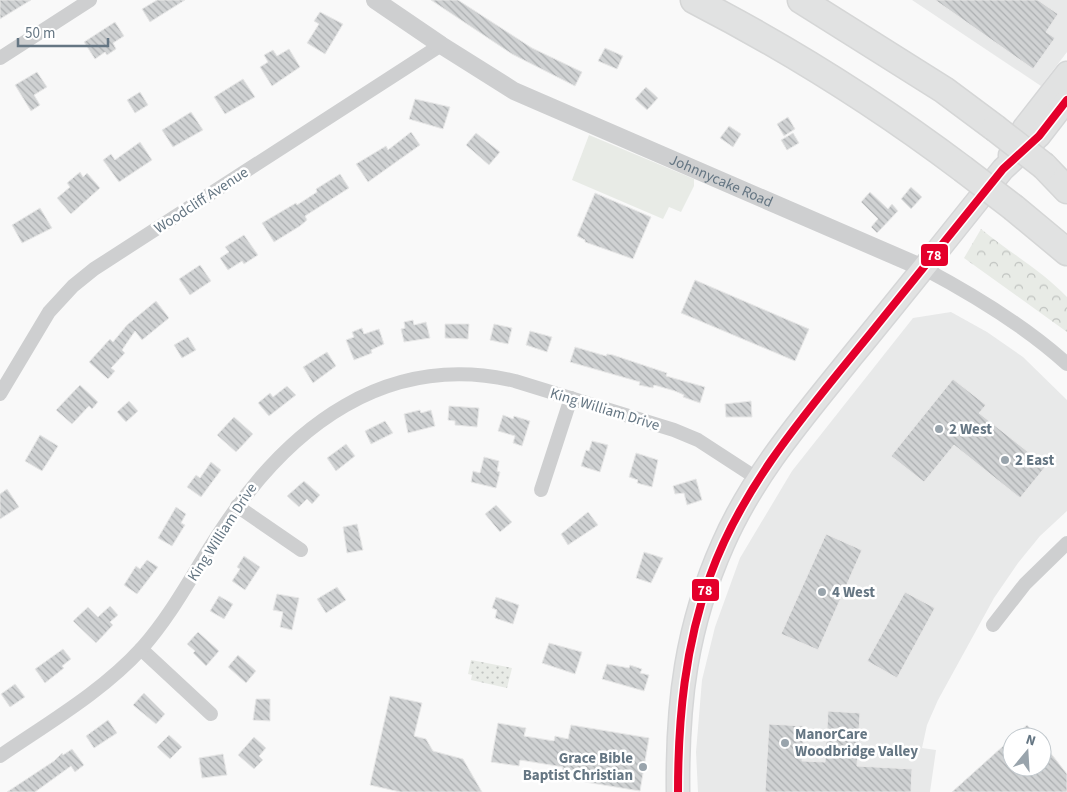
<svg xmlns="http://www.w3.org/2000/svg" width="1067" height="792" viewBox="0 0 1067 792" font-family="'Source Sans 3',sans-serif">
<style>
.built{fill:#e8e9e9}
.grass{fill:#e8ebe6}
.forest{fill:url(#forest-crowns)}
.park{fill:url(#park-dots)}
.building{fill:url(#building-back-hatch);stroke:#e8e8e8}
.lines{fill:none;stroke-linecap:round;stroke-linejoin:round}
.primary-casing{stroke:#d5d6d7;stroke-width:25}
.motorway-casing{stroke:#d5d6d6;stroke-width:29}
.minor{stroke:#cecfd0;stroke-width:14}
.tertiary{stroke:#cecfd0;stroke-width:18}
.primary{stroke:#e1e2e2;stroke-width:22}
.motorway{stroke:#e1e2e2;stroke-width:26}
.motorway-bridge-casing{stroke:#d5d6d6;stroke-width:29;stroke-linecap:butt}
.motorway-bridge{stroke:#e1e2e2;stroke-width:26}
.bus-1-casing{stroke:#fff;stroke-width:11}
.bus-1{stroke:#e4002b;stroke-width:8}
.poi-dot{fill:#99a4ac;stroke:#fff;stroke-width:2}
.labels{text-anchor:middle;stroke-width:5;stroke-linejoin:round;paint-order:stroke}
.street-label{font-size:15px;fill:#657683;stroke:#fff}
.poi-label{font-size:15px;font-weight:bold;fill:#657683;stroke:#fff;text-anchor:start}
.line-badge{stroke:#fff;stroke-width:2}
.badge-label{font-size:14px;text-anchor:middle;font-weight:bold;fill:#fff}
</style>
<defs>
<pattern id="forest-crowns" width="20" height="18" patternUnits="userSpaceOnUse" patternTransform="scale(1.25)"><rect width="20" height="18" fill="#e8ebe6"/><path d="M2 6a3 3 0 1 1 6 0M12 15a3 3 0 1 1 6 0" fill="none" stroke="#c0c3c0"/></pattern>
<pattern id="park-dots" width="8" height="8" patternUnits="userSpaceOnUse" patternTransform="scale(1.25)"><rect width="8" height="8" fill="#e8ebe6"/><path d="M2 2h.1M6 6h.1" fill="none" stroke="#c0c3c0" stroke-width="1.8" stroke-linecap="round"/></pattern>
<pattern id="building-back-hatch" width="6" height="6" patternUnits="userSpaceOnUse" patternTransform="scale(1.25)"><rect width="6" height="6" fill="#d0d2d3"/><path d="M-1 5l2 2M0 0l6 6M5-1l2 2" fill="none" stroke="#acafb1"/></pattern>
</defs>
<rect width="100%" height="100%" fill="#f9f9f9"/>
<!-- built -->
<g class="built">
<path d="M912 0H1067V52L1041 86Z"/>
<path d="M951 312 987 332 1023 357 1067 400V511L1040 536 1018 563 994 598 938 700 927 725 922 748 936 750 930 792H698L696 752 702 680 715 627 740 558 792 471 913 318Z"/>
</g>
<!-- grass -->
<path class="grass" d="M589 135 694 179V186L681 212 669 207 663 219 572 180Z"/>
<!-- forest -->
<path class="forest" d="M981 229C1009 252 1042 271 1067 297V332L964 258Z"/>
<!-- park -->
<path class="park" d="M471 660 512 668 507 688 471 680 472 675 468 674Z"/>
<!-- building -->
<g class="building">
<path d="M0 0H31L0 19Z"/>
<path d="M157 0H185L150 22 142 9Z"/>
<path d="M431 0H458L532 48 582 72 575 86 512 54Z"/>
<path d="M935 0H1038L1058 14 1046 32 1055 38 1033 69Z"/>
<path d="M320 12 343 24 325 54 307 43 319 24 314 21Z"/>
<path d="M115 22 124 36 113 43 116 49 107 55 105 52 95 59 84 42Z"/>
<path d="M605 48 623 56 617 69 598 61Z"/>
<path d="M289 49 300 67 272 86 260 67 268 62 264 55 273 50 277 56Z"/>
<path d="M37 72 47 87 34 95 40 105 31 111 15 85Z"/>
<path d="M243 79 255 97 225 114 214 97Z"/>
<path d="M646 87 658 98 647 110 635 99Z"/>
<path d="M140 92 148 105 135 113 127 100Z"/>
<path d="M415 99 450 107 443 129 409 119Z"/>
<path d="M191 112 203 130 173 147 162 130Z"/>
<path d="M788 117 795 129 784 136 777 124Z"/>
<path d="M729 126 741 134 733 147 720 138Z"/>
<path d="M411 132 420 145 368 182 356 164 386 146 388 150Z"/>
<path d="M476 133 500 152 489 165 466 145Z"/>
<path d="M793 133 799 143 787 150 781 140Z"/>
<path d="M140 142 152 160 119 182 103 160 111 154 115 160Z"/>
<path d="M80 172 83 177 87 173 100 188 71 214 57 198 70 187 67 183Z"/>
<path d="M340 174 349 188 305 216 307 220 300 226 274 242 262 223 296 203 297 205 317 192 316 189Z"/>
<path d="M911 187 922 197 911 209 901 199Z"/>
<path d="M870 192 888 209 892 204 898 211 877 233 871 227 878 219 861 202Z"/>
<path d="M595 193 651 217 633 259 585 242V240L577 236Z"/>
<path d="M40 208 52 228 22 243 12 225Z"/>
<path d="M244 235 258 255 244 264 242 261 228 270 220 258 229 252 225 247Z"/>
<path d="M200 265 211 281 190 295 179 279Z"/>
<path d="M695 280 809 329 795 361 681 313Z"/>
<path d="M156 301 169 318 142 340 135 331 122 350 125 353 111 368 115 371 108 379 89 362 110 339 113 342 127 325Z"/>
<path d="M413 320 414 325 426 322 430 338 404 342 401 329 405 328 404 322Z"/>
<path d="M445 324H469L468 339 445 338Z"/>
<path d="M494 324 512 328 508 344 490 340Z"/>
<path d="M362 328 364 334 379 329 384 344 371 350 372 353 354 360 346 340 354 337 352 332Z"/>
<path d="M530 331 552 337 547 352 526 345Z"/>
<path d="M188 337 196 350 182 358 174 345Z"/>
<path d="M575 347 606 356 607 354 613 355 667 373 666 376 705 387 700 403 683 397 684 395 675 391 654 385 653 388 639 385 640 382 570 362Z"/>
<path d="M327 352 336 366 313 383 303 367Z"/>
<path d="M953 379 986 405 979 413 1046 466 1020 498 954 445 924 482 891 456Z"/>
<path d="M80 385 98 402 92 409 89 406 72 424 56 410Z"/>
<path d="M287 386 296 395 269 416 258 403 270 393 273 397Z"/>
<path d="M129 401 138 411 126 422 117 412Z"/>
<path d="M751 401 752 417H726L725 404Z"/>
<path d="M449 406 479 408 477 427 455 425V421L448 420Z"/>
<path d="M420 410 421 413 431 410 435 426 408 433 404 414Z"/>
<path d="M503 415 513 419 514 416 530 421 522 446 513 443 515 436 498 431Z"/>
<path d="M234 417 253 434 236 452 217 435Z"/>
<path d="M385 421 393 433 371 444 365 431Z"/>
<path d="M40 435 58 446 42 471 25 461Z"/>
<path d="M592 441 608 445 600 472 581 466 586 450 589 451Z"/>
<path d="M346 444 355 456 336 471 327 458Z"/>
<path d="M636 453 658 460 652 487 637 483 638 480 629 477Z"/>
<path d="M484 457 499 461 497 471 500 472 496 488 471 482 473 471 480 473Z"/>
<path d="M211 462 221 470 201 497 187 487 196 475 200 478Z"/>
<path d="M696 479 702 500 687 505 684 493 675 494 673 486Z"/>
<path d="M304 481 320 495 312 504 307 499 299 507 287 496Z"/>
<path d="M7 489 19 507 0 519V494Z"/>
<path d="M496 505 512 522 500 532 485 514Z"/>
<path d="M176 507 186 514 181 523 185 525 172 546 158 538Z"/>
<path d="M588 512 598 525 568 545 561 534Z"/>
<path d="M357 524 363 550 347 553 343 527Z"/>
<path d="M826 534 862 550 818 650 781 634Z"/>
<path d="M644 552 663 558 651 583 636 578Z"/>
<path d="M244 556 260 567 245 590 232 581 240 569 237 567Z"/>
<path d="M147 560 158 567 137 594 124 585 136 566 140 569Z"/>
<path d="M337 587 346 600 326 613 317 599Z"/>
<path d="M905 592 935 608 897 678 867 661Z"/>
<path d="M277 594 299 598 292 630 280 627 283 612 273 610Z"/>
<path d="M219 596 233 604 224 619 210 611Z"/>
<path d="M496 597 519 605 513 624 495 618 497 610 492 608Z"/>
<path d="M110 606 118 615 110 622 113 625 96 643 73 621 88 607 98 617Z"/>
<path d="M198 632 219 651 206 666 193 653 195 651 187 644Z"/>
<path d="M549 643 582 652 575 674 542 663Z"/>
<path d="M63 649 71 659 62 666 64 668 45 683 35 669Z"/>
<path d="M238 655 256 671 246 683 228 667Z"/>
<path d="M607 664 629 668 630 665 642 669 640 673 649 675 644 691 602 679Z"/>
<path d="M15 684 25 697 10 707 1 694Z"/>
<path d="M144 693 165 714 156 724 133 705Z"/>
<path d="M390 696 422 703 414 736 426 739 433 751 463 759 482 792H400L370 785Z"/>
<path d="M256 699H270V721L253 720Z"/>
<path d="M828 711 860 713 857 766 912 769 911 792H765L769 724 804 726 802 761 825 762Z"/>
<path d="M108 720 117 733 94 748 86 736Z"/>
<path d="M498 723 526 728 524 736 554 741 555 736 568 739 571 725 649 738 640 791 561 778 563 767 520 760 519 766 491 762Z"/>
<path d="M1027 725 1038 737H1013Z"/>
<path d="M169 735 182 747 170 759 157 747Z"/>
<path d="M254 737 266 748 259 756 263 760 254 769 238 755Z"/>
<path d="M1012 738V767H1042V742L1067 774V792H952Z"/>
<path d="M72 749 84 765 75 772 71 766 35 792H7L54 761 62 753 63 755Z"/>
<path d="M223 754 227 775 202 778 199 758Z"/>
</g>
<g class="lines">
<defs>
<g id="primary">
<path d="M1010 155 1024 128 1067 73"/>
<path d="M678 792C677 703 686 627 723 544 754 473 805 415 853 355 904 293 953 231 1003 169L1039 136 1067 100"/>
</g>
<g id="motorway">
<path d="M694 0C789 49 878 105 963 169"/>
<path d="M801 0 944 90 995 128"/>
<path d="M1044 166 1067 190"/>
<path d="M1014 208 1067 252"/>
</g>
</defs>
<!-- primary casing -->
<use href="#primary" class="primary-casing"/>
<!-- motorway casing -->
<use href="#motorway" class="motorway-casing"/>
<!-- minor -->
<g class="minor">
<path d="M0 58 90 0"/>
<path d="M923 268C974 295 1024 325 1067 364"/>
<path d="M0 394 49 312 73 286 94 269 441 45"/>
<path d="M541 490 571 398"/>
<path d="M237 506 301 550"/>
<path d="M993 625 1025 584 1067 543"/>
<path d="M141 649 211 714"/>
<path d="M0 756C48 723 102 692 142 648 174 612 195 569 222 529 289 427 386 351 515 381L674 430 698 440 758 479"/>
</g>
<!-- tertiary -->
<path class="tertiary" id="s1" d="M375 0 441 45 514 91 923 268"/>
<!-- primary -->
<use href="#primary" class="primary"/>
<!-- motorway -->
<use href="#motorway" class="motorway"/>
<defs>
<g id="motorway-bridge">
<path d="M995 128 1044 166"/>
<path d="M963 169 1014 208"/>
</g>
</defs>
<!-- motorway-bridge casing -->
<use href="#motorway-bridge" class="motorway-bridge-casing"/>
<!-- motorway-bridge -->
<use href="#motorway-bridge" class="motorway-bridge"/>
<defs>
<path id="bus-1" d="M678 792C678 718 685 646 710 576 743 484 809 409 870 334 915 279 959 224 1003 169L1039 136 1067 100"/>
</defs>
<!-- bus-1 casing -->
<use href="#bus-1" class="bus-1-casing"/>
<!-- bus-1 -->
<use href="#bus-1" class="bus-1"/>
</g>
<!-- markers -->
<g class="poi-dot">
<circle cx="939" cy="429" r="5"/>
<circle cx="1005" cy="460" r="5"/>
<circle cx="822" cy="592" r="5"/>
<circle cx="785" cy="743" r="5"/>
<circle cx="643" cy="767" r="5"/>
</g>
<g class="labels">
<!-- street labels -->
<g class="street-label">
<text dy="5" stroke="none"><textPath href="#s1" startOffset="392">Johnnycake Road</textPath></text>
<text transform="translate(201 200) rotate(-33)" y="5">Woodcliff Avenue</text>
<text transform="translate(605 409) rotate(17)" y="5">King William Drive</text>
<text transform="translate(222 532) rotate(-57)" y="5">King William Drive</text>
</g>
<!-- poi labels -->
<g class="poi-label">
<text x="949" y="434">2 West</text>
<text x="1015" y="465">2 East</text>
<text x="832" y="597">4 West</text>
<text x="795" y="739">ManorCare<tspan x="795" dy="17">Woodbridge Valley</tspan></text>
<text x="633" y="763" text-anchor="end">Grace Bible<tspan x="633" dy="17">Baptist Christian</tspan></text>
</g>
</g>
<g class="line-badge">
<rect x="920" y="243" width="29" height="24" rx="5" fill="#e4002b"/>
<rect x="691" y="578" width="29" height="24" rx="5" fill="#e4002b"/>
</g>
<g class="badge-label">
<text x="934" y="260">78</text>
<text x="705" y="595">78</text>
</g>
<!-- north arrow -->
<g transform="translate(1027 752) rotate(18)"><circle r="24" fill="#ffffff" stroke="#c1c8cd"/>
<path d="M0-4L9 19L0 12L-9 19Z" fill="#99a4ac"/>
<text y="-8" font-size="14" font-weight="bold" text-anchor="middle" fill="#657683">N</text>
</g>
<!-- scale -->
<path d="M18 38v8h90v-8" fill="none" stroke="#657683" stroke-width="2.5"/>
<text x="25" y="38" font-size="15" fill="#657683" stroke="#ffffff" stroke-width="4" paint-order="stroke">50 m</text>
</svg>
